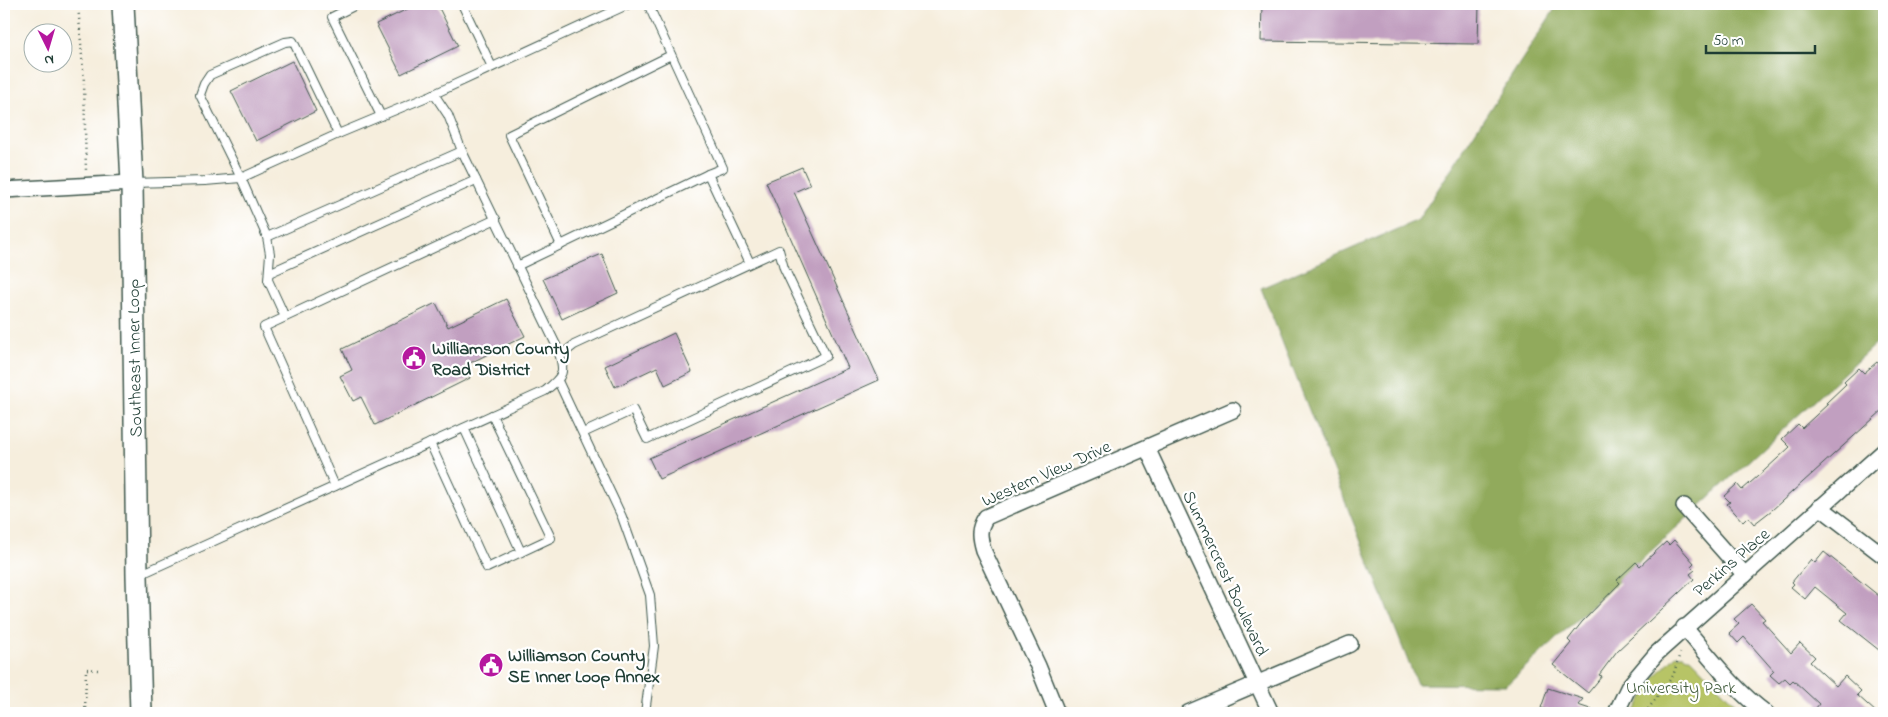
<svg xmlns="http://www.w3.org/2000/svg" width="1888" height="717" viewBox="0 0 1888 717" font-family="'Indie Flower',sans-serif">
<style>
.green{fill:#b7c466;stroke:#6b804d}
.forest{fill:#91aa5b;stroke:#587448}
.building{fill:#c19fc0}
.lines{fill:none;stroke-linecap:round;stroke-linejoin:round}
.service-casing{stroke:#3f584d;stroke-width:10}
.minor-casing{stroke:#3f584d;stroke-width:18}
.secondary-casing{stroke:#3f584d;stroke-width:24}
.path{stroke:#3f584d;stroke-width:2.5;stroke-dasharray:1 4;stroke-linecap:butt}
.service{stroke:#fff;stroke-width:8}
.minor{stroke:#fff;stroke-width:15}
.secondary{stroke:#fff;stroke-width:21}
.labels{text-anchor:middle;stroke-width:4.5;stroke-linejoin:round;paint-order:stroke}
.poi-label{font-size:18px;font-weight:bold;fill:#1f3d34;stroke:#fff;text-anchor:start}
.street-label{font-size:18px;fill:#1f3d34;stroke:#fff}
.park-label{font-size:18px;fill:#455f40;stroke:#fff}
</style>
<rect width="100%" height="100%" fill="#fff"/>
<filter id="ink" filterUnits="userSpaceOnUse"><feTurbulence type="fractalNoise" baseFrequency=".02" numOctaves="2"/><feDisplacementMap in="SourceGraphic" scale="10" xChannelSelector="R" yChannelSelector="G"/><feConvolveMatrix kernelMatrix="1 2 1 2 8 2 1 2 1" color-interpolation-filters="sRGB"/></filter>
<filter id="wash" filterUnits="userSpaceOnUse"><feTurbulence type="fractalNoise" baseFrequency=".0096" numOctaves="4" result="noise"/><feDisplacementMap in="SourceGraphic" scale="20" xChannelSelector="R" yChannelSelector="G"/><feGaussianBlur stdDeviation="1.12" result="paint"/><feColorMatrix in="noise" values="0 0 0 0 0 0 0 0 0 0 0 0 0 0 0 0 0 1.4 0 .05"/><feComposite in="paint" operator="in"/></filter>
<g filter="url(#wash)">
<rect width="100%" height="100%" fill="#f6eedd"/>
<!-- green -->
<path class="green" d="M1676 655H1684L1692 659 1744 713H1634L1652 680Z"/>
<!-- forest -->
<path class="forest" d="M1558 4H1884V336L1506 685 1417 684 1261 288 1418 220Z"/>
<g id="blocks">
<!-- building -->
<g class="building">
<path d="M418 4H437L458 46 401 74 376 24Z"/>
<path d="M1262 4H1479L1478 44 1261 41Z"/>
<path d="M292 61 316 111 256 141 231 91Z"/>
<path d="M802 167 810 185 794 192 879 380 659 479 649 458 848 368 766 182Z"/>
<path d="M602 254 618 293 562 319 543 279Z"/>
<path d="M506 299 525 336 464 366 470 378 375 425 361 397 353 401 340 376 352 370 342 349 436 303 448 327Z"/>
<path d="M674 333 692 372 665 385 657 367 615 387 605 366Z"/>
<path d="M1877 362 1884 370V409L1772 510 1754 524 1748 517 1743 522 1727 504 1730 502 1724 496 1737 484 1742 490 1765 470 1790 447 1782 439 1798 424 1802 428 1828 404 1826 403 1846 384 1844 382 1859 368 1864 373Z"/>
<path d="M1674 540 1694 563 1691 566 1695 570 1690 574 1694 579 1617 651 1599 675 1602 676 1588 693 1553 665 1571 643 1568 640 1582 622 1620 583 1617 580 1636 562 1640 566 1666 542 1669 545Z"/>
<path d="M1824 552 1884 600V654L1841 620 1847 613 1815 587 1805 599 1791 587 1794 584 1792 582 1811 559 1815 563Z"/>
<path d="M1751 604 1765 619 1762 621 1791 653 1800 643 1815 657 1810 662 1836 686 1845 676 1861 691 1857 695 1877 713H1821L1816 708 1819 704 1793 680 1790 683 1785 678 1779 683 1770 675 1774 671 1744 637 1738 643 1729 633 1739 624 1734 619Z"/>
<path d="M1548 688 1583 699 1578 705 1596 711V713H1558L1541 708Z"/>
</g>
</g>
</g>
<g filter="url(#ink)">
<use href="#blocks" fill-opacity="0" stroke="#3f584d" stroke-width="1"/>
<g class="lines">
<defs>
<g id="service">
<path d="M358 4 332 17 381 116"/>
<path d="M462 4 492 67"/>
<path d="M648 4 723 168 708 174"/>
<path d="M434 94 629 4"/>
<path d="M133 183 205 181 241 178 338 134 434 94 448 115 462 151 558 349C565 373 565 375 545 391L139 575"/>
<path d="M267 237 462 151"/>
<path d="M561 245 509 135 671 55"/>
<path d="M517 266 708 174 750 263"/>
<path d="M269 273 476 180"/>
<path d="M285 317 268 280 270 254 267 237 241 178 200 95 204 84 210 75 285 42 293 41 338 134"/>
<path d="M560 356 574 345 779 250 784 268 826 356 647 439 633 410 583 433"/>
<path d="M558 381 622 517 650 595 654 646 645 713"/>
<path d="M464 428 521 552"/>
<path d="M430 443 487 568 551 538 492 415"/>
<path d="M335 486 264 327 496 219"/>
</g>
<g id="minor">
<path d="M4 190 132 183"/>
<path d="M1147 448 1271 713"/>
<path d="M1684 506 1745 575"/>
<path d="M1820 507 1884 556"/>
<path d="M1684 627C1710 657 1734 690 1766 713"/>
<path d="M1057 713 1038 666 983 550C979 536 978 529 986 517L1233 410"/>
<path d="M1188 713 1350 644"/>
<path d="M1616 713 1629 686 1656 654 1884 451"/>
</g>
<path id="secondary" d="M123 4 132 183 137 576 141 713"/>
</defs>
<!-- service casing -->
<use href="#service" class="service-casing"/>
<!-- minor casing -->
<use href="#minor" class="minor-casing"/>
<!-- secondary casing -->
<use href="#secondary" class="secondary-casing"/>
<!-- path -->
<g class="path">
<path d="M78 4 84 82 86 172"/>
<path d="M85 713 86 669 98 670"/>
<path d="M1645 713 1673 676 1680 653"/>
</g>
<!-- service -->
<use href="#service" class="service"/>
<!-- minor -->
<use href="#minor" class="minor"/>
<!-- secondary -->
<use href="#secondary" class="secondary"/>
</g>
</g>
<!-- icons -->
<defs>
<symbol id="civic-disc" viewBox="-11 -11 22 22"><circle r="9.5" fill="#b5179e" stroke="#fff"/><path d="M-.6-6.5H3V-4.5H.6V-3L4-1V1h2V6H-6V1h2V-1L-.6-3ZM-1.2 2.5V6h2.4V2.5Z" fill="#fff"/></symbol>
</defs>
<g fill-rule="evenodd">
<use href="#civic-disc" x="400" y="344" width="28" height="28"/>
<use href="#civic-disc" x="477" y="651" width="28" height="28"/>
</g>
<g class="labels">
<!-- poi labels -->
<g class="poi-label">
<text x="432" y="354">Williamson County<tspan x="432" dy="21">Road District</tspan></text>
<text x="508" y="661">Williamson County<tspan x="508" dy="21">SE Inner Loop Annex</tspan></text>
</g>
<!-- street labels -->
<g class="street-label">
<text transform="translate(134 358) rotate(-91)" y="6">Southeast Inner Loop</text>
<text transform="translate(1046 473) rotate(-24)" y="6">Western View Drive</text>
<text transform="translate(1731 562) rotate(-41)" y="6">Perkins Place</text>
<text transform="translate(1226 573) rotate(65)" y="6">Summercrest Boulevard</text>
</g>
<!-- park labels -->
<g class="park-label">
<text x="1681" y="693">University Park</text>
</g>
</g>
<!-- margin -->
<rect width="1888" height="717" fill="none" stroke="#fff" stroke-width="20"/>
<!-- north arrow -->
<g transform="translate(48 48) rotate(175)"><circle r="24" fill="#ffffff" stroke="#a5b1ae"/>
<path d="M0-4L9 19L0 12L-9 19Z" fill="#b5179e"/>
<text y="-8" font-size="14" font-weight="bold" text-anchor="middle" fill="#1f3d34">N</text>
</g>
<!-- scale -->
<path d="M1706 45v8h109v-8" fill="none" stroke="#1f3d34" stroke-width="2.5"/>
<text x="1713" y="45" font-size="15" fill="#1f3d34" stroke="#ffffff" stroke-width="4" paint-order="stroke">50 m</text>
</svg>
